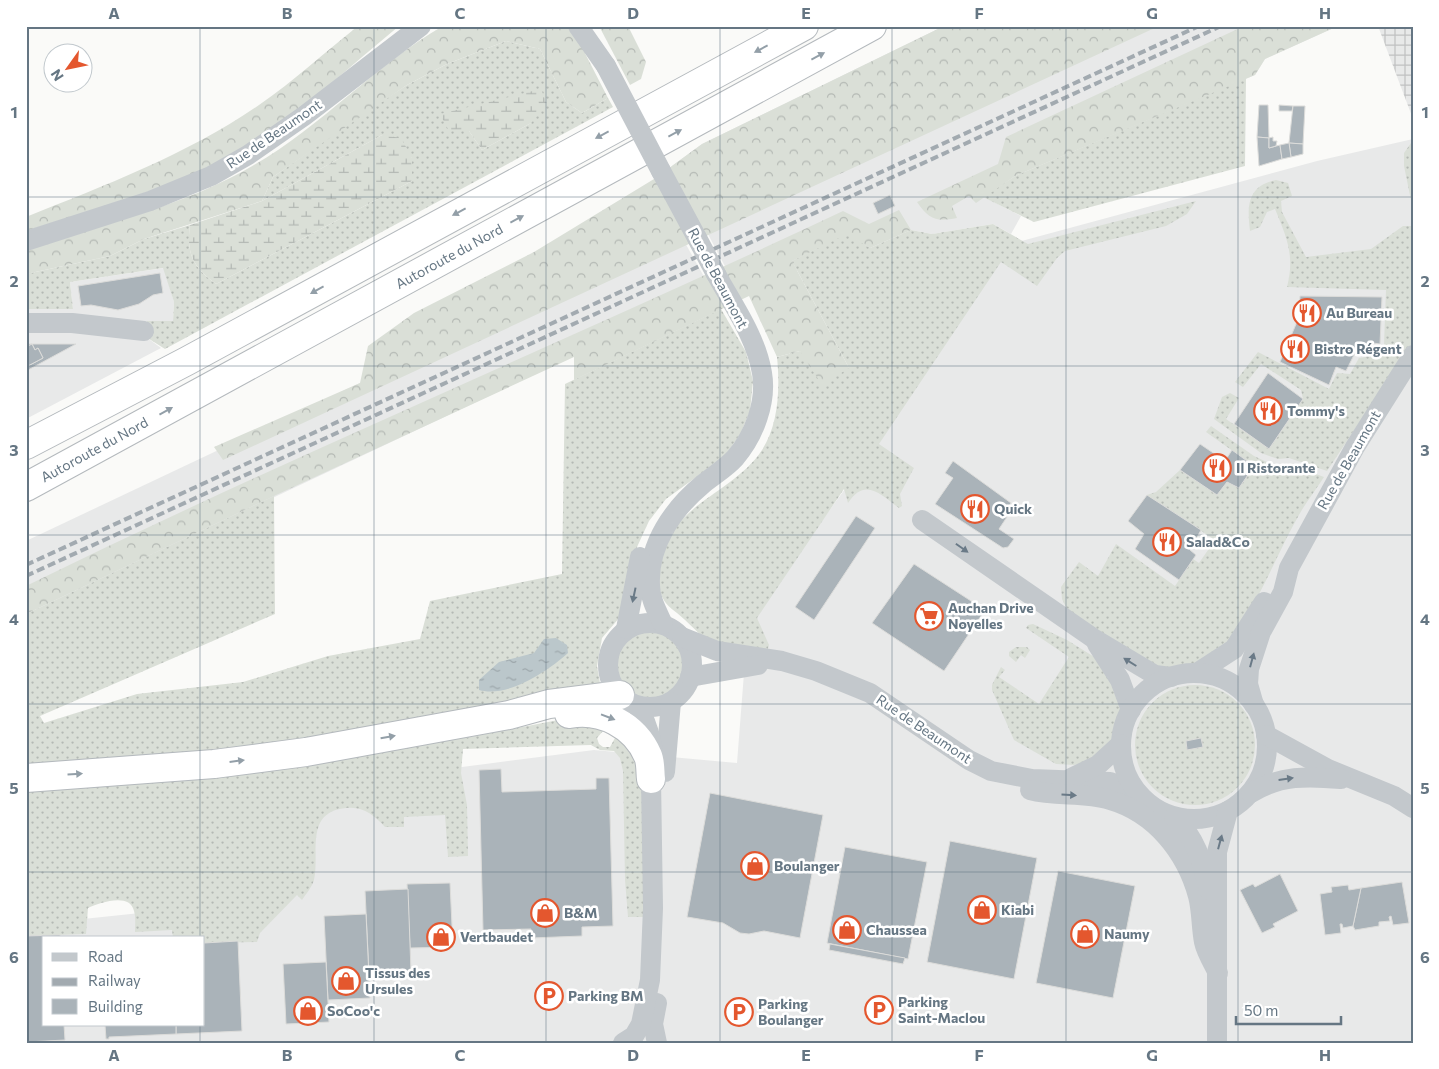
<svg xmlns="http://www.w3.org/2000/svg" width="1439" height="1069" viewBox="0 0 1439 1069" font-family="Commissioner,sans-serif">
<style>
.built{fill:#e8e9e9;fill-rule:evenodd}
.industrial{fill:url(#industrial-grid)}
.grass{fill:url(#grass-dots);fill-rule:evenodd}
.forest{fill:url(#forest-crowns)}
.wetland{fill:url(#wetland-marsh)}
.water{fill:url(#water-ripples)}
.building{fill:#aab3b9;stroke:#dcdcda}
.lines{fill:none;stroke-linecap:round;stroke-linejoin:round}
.highway-casing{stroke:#b4b9bd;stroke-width:30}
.minor{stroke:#c3c8cc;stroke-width:20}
.highway{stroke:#fff;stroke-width:28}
.rail{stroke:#a2aab0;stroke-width:4;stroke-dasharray:8 4;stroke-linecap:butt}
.minor-bridge{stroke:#c3c8cc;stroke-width:20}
.oneway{fill:#939fa8}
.oneway2{fill:#6a7a87}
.grid{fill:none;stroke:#657683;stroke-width:1;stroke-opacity:0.55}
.labels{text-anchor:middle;stroke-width:5;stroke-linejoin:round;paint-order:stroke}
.street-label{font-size:14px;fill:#657683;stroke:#fff}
.poi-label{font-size:14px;font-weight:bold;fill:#657683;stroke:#fff;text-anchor:start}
.neatline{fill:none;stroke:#657683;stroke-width:2}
.grid-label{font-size:16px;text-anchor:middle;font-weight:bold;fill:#657683}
</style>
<defs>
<pattern id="industrial-grid" width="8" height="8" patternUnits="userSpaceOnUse" patternTransform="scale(1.25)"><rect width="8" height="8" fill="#e8e9e9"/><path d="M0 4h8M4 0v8" fill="none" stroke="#c0c1c2"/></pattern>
<pattern id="grass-dots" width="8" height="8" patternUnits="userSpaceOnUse" patternTransform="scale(1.25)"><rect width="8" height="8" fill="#dadfd7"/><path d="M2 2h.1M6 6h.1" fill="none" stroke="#b4b9b4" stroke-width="1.8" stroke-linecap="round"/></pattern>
<pattern id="forest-crowns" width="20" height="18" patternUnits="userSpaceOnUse" patternTransform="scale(1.25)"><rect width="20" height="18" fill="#dadfd7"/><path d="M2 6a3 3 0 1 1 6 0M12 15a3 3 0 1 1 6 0" fill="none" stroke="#b4b9b4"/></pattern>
<pattern id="wetland-marsh" width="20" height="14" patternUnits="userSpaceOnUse" patternTransform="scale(1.25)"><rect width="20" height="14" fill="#dadfd7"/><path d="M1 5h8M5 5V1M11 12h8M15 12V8" fill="none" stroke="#b4b9b4"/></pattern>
<pattern id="water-ripples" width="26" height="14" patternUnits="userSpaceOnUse" patternTransform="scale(1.25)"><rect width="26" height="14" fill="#bbc7cb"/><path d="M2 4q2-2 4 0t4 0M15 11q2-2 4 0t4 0" fill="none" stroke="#9ca6aa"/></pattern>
</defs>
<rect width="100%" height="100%" fill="#fafaf8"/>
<!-- built -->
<g class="built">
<path d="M944 26H1338L1265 59 1255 75 1015 176 984 197 1021 216 1011 234 993 224 932 234 911 230 870 248 737 289 672 166 702 144Z"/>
<path d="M1413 139V1043H26V925L245 902 330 784 594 750 737 763 748 622 861 467 1003 246 1317 161ZM44 938H204V1025H44Z"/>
<path d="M679 232 712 291 26 614V541Z"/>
<path d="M164 268 174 302 173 321 146 337 161 348 26 419V309H73L70 282Z"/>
</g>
<!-- industrial -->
<path class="industrial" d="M1378 26H1413V119Z"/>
<!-- grass -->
<g class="grass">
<path d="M506 41 540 49 566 102 582 113 608 98 613 107 165 349 146 337 147 321H173L174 302 163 268 70 282 73 309H26V274L110 256 144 239 190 225C186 254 193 267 216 284L412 181V158L382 135 262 201 273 177 358 117 407 85 447 64ZM531 123 482 150 469 131Z"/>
<path d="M1246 78 1245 166 1034 222 983 197 1015 176Z"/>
<path d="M1411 143H1413V210L1404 166V153Z"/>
<path d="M1276 180 1288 183 1292 196 1281 201 1282 212 1306 257 1371 249 1403 226H1413V342L1327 471 1289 458 1278 459 1261 453 1214 419 1222 397 1230 393 1239 398 1226 419 1269 449 1303 399 1301 390 1261 364 1243 387 1235 382 1258 352 1329 389 1337 373 1350 374 1359 358 1379 355 1384 345 1386 290 1287 287C1295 256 1287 238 1275 209L1267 212 1260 227 1250 231C1247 206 1247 186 1276 180Z"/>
<path d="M1196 201 1187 214 1166 226 1065 251 1057 258 1037 286 1001 262 879 444 914 468 900 494 902 506 899 508C880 494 865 477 848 503L844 489 757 618 769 645 767 651C753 650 735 652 722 648 704 642 691 624 677 613 661 601 659 594 659 574 660 507 732 496 762 450 779 424 780 387 777 357L800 351 849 368 792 261 847 233 870 248 911 230 932 234 993 224 1028 244Z"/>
<path d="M721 309 746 352 753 381 750 411 740 435 724 457 666 499 649 521 637 547 626 610 602 638 597 666 601 689 263 749 26 768V614L274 496 275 614 40 716 44 723 137 694 243 682 328 656 420 639 430 601 562 574 565 384Z"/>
<path d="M1211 426 1254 456 1275 466H1294L1324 477C1316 490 1306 502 1299 515 1276 554 1252 623 1218 651 1203 665 1178 672 1157 667 1132 661 1091 626 1068 611L1062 599 1061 587 1079 562 1098 576 1116 544 1175 586 1193 559 1199 563 1215 540 1147 495 1156 492 1180 470 1217 495 1227 482 1239 488 1254 466 1206 432Z"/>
<path d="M1033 624 1067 640 1104 663 1121 707 1114 736 1109 747 1088 762 1074 765 1056 764 1014 740 992 690V685L1001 667 1005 670 999 677 1039 704 1069 657 1026 628 1028 625Z"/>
<circle cx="649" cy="665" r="34"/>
<path d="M1016 647H1027L1030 650 1025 658 1021 655 1016 662 1009 656V652Z"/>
<circle cx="1195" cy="745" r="60"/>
<path d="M579 716 596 717 642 757 647 917H628L625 880 623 771 620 758 614 751 600 750 591 745 463 749 461 773 467 805 468 856 448 857 445 815 404 817V827H385C374 815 363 806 346 808 304 812 320 853 314 880 312 887 306 894 302 900L297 895 260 933 257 942 204 943V938H173L172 930 135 932C135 925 136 918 134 911 130 892 99 903 88 908L86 934 26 936V783L295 760 470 737ZM603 731H608L615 738 610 747H603L599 744 597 738Z"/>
</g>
<!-- forest -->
<g class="forest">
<path d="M358 26H399C338 76 278 135 206 168 148 195 86 212 26 231V217C106 185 188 154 259 105 294 81 325 52 358 26Z"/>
<path d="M443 26H571L608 98 582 113 566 102 540 49 506 41 447 64 407 85 273 177 262 201 144 239 110 256 26 274V249C102 224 185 206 254 165 322 126 375 65 443 26Z"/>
<path d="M599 26H628L646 62 641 79 630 85Z"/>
<path d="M944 26H1159L223 460 214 447 360 383 368 346 414 313 534 252 654 179 702 144Z"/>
<path d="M1244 26H1338L1265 59 1255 75 1015 176 976 203 969 196 952 206 957 218C937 222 929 220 917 202L998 164 1006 137Z"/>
<path d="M899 210 911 230 870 248 847 234 792 261 849 368 822 385 800 351 777 357 749 296 574 380V357L274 496 26 614V586C295 454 572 339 843 211L869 224Z"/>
</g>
<!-- wetland -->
<g class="wetland">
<path d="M541 89 547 104 531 123 482 150 469 131H449L440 114Z"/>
<path d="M382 135 401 138 412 158V181L216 284C193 267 186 254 190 225L262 201Z"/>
</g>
<!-- water -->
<path class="water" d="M556 638 567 645 568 653C547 672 507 698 479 690V680L499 662 534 653 544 639Z"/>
<!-- building -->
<g class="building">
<path d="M1259 105H1268L1269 138 1257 137Z"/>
<path d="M1279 105 1293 106 1292 111H1279Z"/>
<path d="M1293 106H1305L1303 144 1289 143Z"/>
<path d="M1257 137 1269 138V148L1280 145 1282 159 1259 166Z"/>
<path d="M1273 137V141H1277L1276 146 1269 148V138Z"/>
<path d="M1289 143 1303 144V154L1291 157Z"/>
<path d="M1289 143 1291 157 1282 159 1280 145Z"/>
<path d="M890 195 895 206 878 214 873 203Z"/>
<path d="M160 273 163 293 153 295 139 304 118 310 91 305 81 306 78 286Z"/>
<path d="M1300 296 1382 297 1380 344 1373 343 1372 351H1356L1346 371 1336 367 1329 385 1280 362 1299 317Z"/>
<path d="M26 344H76L28 370 26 367 43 358 38 348 35 350 32 344 26 347Z"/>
<path d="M32 344 35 350 38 348 43 358 26 367V347Z"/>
<path d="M1268 373 1303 399 1269 449 1234 424Z"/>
<path d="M1200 444 1225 461 1232 450 1254 466 1239 488 1227 482 1217 495 1180 470Z"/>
<path d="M953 461 1011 503 1003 515 1007 517 999 529 1014 539 1008 547 1003 548 935 504 953 478 945 473Z"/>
<path d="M1147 495 1201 530 1190 550 1196 555 1179 580 1135 549 1144 534 1128 521Z"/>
<path d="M856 516 875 528 814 620 795 607Z"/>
<path d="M914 564 985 610 944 671 872 623Z"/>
<path d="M1201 738 1203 747 1187 750 1186 741Z"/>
<path d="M501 769 502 792 596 789V778H609L613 926 582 927V936L531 938V929L483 930 479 770Z"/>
<path d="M710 793 823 815 800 938 764 931 749 934 740 933 723 923 687 917Z"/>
<path d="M950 841 1037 858 1014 979 927 962Z"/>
<path d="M845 847 927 862 908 959 827 943Z"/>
<path d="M1058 871 1135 886 1113 998 1036 983Z"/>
<path d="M1280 874 1298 911 1273 924 1275 927 1262 933 1240 890 1253 884 1255 887Z"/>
<path d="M1402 882 1409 923 1393 925 1391 916 1389 917 1390 921 1379 922V926L1355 930 1353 926 1361 888Z"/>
<path d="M450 883 453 947 410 948 407 884Z"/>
<path d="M1348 885 1349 890 1361 888 1353 926 1343 928 1342 924H1340L1341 933 1325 935 1320 894 1332 892 1331 887Z"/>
<path d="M408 889 411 972 369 974 365 891Z"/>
<path d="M366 914 370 998 328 1000 324 916Z"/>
<path d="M60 935V938H44V1025H64L65 1040 26 1042V936Z"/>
<path d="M238 941 242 1031 176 1034V1025H204V943Z"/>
<path d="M830 944 905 958 903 964 829 950Z"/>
<path d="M326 962 329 1022 286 1024 283 964Z"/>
<path d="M105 1025H176V1034L109 1037V1039H106Z"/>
</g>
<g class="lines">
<defs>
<g id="highway">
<path d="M26 445 187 361 804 26"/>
<path id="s1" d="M26 487 872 26"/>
<path d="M569 714C601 708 635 725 648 756 651 763 650 772 651 779"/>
<path d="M26 778 214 764 306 752 509 715 549 704 620 695"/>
</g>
</defs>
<!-- highway casing -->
<use href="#highway" class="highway-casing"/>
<!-- minor -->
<g class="minor">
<path d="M578 26 606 66"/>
<path d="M661 171 697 238"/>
<path d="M26 241 150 201 211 176 248 155 304 116 421 26"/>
<path d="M26 323H72L144 331"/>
<path d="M922 520 1093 638 1155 675 1171 677"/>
<circle cx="650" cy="665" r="42"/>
<path d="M663 624C657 611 650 599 650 585 648 544 673 509 703 484 714 475 726 468 735 458 754 436 767 402 762 373 756 337 733 305 716 274"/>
<path d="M626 629 640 557"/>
<path d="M682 637 717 651 782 661 816 671 870 693 969 760 991 771 1032 779 1110 782 1135 790"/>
<path d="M1097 644 1120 680 1131 710"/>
<path d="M1197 673 1234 649 1264 602"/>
<circle cx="1194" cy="746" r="73"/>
<path d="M690 677 758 665"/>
<path d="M1254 705 1248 684 1249 669 1261 632 1283 592 1289 568 1355 447 1413 355"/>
<path d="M1266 735 1328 769 1394 796 1413 808"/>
<path d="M665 772 671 702"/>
<path d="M1071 778 1098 765 1121 744"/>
<path d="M1030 790C1056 797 1084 792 1110 800 1155 813 1186 852 1198 896 1202 911 1201 927 1204 942 1206 952 1213 963 1218 973"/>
<path d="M1251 793C1280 775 1308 776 1341 779"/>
<path d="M1174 817C1196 838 1202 861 1209 890"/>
<path d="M657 1003 653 1024 657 1043"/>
<path d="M623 1043 634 1036 641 1024 650 980 653 908 651 779C657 748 650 734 639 706"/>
<path d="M1217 1043V852L1228 811"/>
</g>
<!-- highway -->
<use href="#highway" class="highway"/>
<!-- rail -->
<g class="rail">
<path d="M26 565 1199 26"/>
<path d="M26 576 1221 26"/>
</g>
<!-- minor-bridge -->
<g class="minor-bridge">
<path d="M606 66 661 171"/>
<path d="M697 238 716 274"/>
</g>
</g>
<!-- one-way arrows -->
<defs><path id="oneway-solid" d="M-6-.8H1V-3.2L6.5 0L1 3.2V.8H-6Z" transform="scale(1.25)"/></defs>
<g class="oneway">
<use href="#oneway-solid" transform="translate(761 49) rotate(152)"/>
<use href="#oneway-solid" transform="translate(818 56) rotate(-28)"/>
<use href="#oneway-solid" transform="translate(675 133) rotate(-28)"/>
<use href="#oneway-solid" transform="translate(602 135) rotate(152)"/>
<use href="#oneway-solid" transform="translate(459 212) rotate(152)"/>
<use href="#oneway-solid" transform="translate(517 219) rotate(-28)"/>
<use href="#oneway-solid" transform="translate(317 290) rotate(151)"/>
<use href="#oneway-solid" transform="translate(166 411) rotate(-29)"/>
<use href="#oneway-solid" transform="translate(608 717) rotate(21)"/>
<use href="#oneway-solid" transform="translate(388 737) rotate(-10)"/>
<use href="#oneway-solid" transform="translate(237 761) rotate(-7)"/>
<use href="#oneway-solid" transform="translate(75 774) rotate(-4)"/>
</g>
<g class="oneway2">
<use href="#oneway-solid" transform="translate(962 548) rotate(35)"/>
<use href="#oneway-solid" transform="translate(634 595) rotate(102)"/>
<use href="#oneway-solid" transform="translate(1252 660) rotate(-75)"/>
<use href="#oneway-solid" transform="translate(1130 662) rotate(-148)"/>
<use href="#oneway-solid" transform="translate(1286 779) rotate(-8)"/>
<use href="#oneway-solid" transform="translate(1069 795) rotate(3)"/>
<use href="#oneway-solid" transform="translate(1220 842) rotate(-75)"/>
</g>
<!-- grid -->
<path class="grid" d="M200 26V938M374 26V1043M546 26V1043M720 26V1043M892 26V1043M1066 26V1043M1238 26V1043M26 197H1413M26 366H1413M26 535H1413M26 704H1413M26 872H1413M200 1025V1043"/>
<!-- icons -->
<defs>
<symbol id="restaurant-ring" viewBox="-11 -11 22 22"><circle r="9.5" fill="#fff" stroke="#e4572e" stroke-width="1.5"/><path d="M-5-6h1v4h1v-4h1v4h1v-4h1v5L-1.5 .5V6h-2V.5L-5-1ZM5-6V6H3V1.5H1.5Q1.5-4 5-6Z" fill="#e4572e"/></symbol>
<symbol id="supermarket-ring" viewBox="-11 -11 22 22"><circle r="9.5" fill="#fff" stroke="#e4572e" stroke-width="1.5"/><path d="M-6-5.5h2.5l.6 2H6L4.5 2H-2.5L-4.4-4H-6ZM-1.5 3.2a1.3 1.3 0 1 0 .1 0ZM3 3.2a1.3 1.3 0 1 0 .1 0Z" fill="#e4572e"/></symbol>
<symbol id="shop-ring" viewBox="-11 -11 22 22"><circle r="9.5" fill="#fff" stroke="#e4572e" stroke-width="1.5"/><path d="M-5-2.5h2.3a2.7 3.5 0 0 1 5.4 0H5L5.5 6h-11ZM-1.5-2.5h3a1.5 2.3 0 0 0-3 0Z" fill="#e4572e"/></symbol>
<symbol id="parking-ring" viewBox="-11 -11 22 22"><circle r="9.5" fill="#fff" stroke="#e4572e" stroke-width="1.5"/><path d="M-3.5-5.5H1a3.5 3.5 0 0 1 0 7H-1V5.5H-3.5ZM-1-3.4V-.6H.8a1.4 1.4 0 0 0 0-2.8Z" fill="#e4572e"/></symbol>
</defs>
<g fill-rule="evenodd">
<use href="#restaurant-ring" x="1291" y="297" width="32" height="32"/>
<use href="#restaurant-ring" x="1279" y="333" width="32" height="32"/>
<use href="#restaurant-ring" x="1252" y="395" width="32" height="32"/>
<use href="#restaurant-ring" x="1201" y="452" width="32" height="32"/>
<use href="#restaurant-ring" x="959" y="493" width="32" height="32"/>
<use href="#restaurant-ring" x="1151" y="526" width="32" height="32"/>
<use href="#supermarket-ring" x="913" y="600" width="32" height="32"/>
<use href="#shop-ring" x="739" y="850" width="32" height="32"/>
<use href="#shop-ring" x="966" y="894" width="32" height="32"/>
<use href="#shop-ring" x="529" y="897" width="32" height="32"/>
<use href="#shop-ring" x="831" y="914" width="32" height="32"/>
<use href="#shop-ring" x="1069" y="918" width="32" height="32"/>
<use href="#shop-ring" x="425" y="921" width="32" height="32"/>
<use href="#shop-ring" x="330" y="965" width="32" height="32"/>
<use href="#parking-ring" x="533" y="980" width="32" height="32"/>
<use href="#parking-ring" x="863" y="994" width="32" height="32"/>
<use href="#shop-ring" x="292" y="995" width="32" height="32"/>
<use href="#parking-ring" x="723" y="996" width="32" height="32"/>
</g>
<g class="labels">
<!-- street labels -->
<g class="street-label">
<text transform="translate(274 134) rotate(-34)" y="5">Rue de Beaumont</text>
<text dy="5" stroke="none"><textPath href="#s1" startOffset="482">Autoroute du Nord</textPath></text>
<text transform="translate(718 278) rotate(62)" y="5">Rue de Beaumont</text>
<text dy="5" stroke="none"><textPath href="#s1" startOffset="78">Autoroute du Nord</textPath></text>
<text transform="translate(1349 460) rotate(-60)" y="5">Rue de Beaumont</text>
<text transform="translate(924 729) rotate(34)" y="5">Rue de Beaumont</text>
</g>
<!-- poi labels -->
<g class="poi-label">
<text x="1326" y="318">Au Bureau</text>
<text x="1314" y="354">Bistro Régent</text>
<text x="1287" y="416">Tommy's</text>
<text x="1236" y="473">Il Ristorante</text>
<text x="994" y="514">Quick</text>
<text x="1186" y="547">Salad&amp;Co</text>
<text x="948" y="613">Auchan Drive<tspan x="948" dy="16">Noyelles</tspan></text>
<text x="774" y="871">Boulanger</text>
<text x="1001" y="915">Kiabi</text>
<text x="564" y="918">B&amp;M</text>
<text x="866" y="935">Chaussea</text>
<text x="1104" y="939">Naumy</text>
<text x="460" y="942">Vertbaudet</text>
<text x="365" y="978">Tissus des<tspan x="365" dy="16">Ursules</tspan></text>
<text x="568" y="1001">Parking BM</text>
<text x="898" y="1007">Parking<tspan x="898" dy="16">Saint-Maclou</tspan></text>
<text x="758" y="1009">Parking<tspan x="758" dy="16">Boulanger</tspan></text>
<text x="327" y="1016">SoCoo'c</text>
</g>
</g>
<!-- border -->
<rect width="1439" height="1069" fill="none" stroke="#ffffff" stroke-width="55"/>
<!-- legend -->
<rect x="42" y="936" width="162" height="90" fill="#ffffff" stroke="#c1c8cd"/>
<rect x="52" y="953" width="25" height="8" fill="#c3c8cc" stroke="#c1c8cd"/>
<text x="88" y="962" font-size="15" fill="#657683">Road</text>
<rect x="52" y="978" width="25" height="8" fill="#a2aab0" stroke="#c1c8cd"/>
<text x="88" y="986" font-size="15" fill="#657683">Railway</text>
<rect x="52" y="999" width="25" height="15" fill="#aab3b9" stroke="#c1c8cd"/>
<text x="88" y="1012" font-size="15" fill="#657683">Building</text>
<!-- north arrow -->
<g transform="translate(68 68) rotate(237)"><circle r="24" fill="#ffffff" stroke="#c1c8cd"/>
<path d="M0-4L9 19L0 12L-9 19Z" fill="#e4572e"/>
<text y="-8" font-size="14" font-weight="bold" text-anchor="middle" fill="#657683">N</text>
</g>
<!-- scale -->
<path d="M1236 1016v8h105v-8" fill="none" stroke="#657683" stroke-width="2.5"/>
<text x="1244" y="1016" font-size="15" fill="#657683" stroke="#ffffff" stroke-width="4" paint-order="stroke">50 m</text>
<rect x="28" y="28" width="1384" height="1014" class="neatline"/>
<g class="grid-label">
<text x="114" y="19">A</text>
<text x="287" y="19">B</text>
<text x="460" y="19">C</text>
<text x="633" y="19">D</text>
<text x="806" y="19">E</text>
<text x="979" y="19">F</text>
<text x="1152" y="19">G</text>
<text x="1325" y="19">H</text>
<text x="14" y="118">1</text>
<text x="1425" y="118">1</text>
<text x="14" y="287">2</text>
<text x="1425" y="287">2</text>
<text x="14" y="456">3</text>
<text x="1425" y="456">3</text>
<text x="14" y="625">4</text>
<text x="1425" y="625">4</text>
<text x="14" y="794">5</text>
<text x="1425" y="794">5</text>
<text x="14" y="963">6</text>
<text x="1425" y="963">6</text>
<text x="114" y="1061">A</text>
<text x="287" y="1061">B</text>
<text x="460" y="1061">C</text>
<text x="633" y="1061">D</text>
<text x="806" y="1061">E</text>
<text x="979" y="1061">F</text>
<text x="1152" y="1061">G</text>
<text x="1325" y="1061">H</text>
</g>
</svg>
